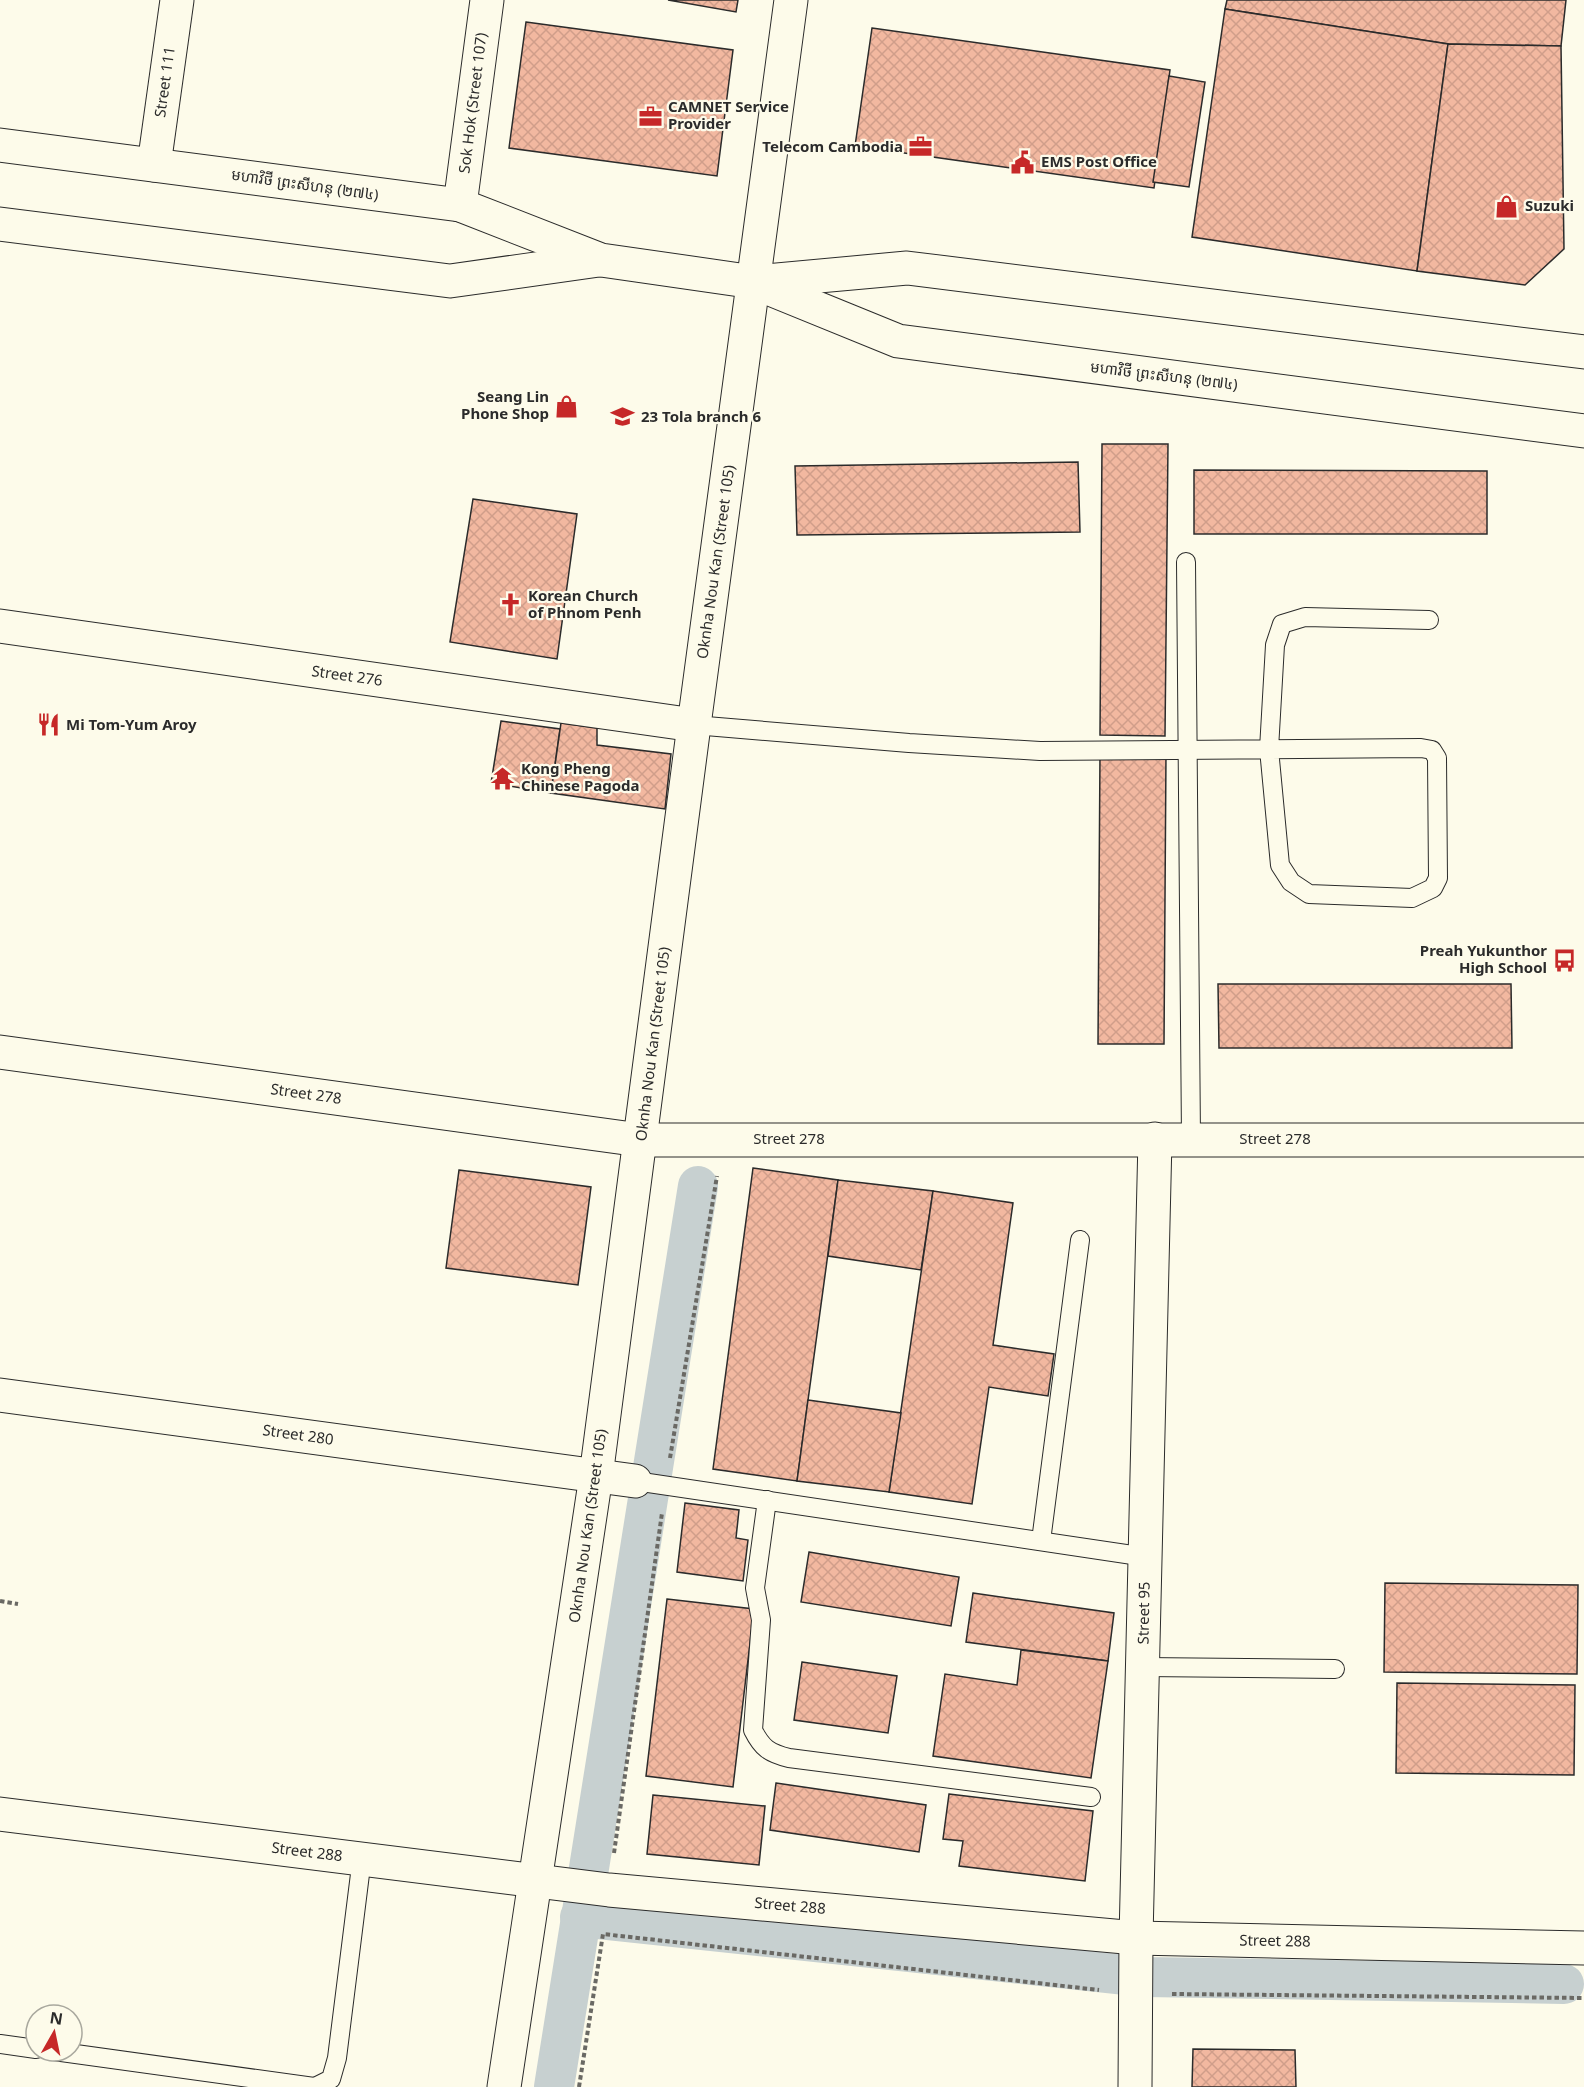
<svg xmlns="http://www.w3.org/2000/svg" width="1584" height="2087" viewBox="0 0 1584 2087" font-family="'Noto Sans','Noto Sans Khmer',sans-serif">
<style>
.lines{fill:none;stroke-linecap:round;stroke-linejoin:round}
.canal{stroke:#c7d0d0;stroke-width:40}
.building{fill:url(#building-cross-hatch);stroke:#2b2b2b;stroke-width:1.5}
.service-casing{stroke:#2b2b2b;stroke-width:20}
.minor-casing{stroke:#2b2b2b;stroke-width:35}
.tertiary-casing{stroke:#2b2b2b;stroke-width:35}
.primary-casing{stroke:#2b2b2b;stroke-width:35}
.path{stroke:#6a6964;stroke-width:4;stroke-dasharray:4.5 3;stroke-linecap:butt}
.service{stroke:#fdfbea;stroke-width:18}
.minor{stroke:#fdfbea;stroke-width:33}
.tertiary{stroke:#fdfbea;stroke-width:33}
.primary{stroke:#fdfbea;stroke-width:33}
.labels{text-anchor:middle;stroke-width:4.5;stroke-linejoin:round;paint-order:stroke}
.street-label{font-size:15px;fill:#2b2b2b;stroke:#fdfbea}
.poi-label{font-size:15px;font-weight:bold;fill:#2b2b2b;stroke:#fdfbea;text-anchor:start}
</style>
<defs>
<pattern id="building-cross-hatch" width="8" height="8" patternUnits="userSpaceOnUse" patternTransform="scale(1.5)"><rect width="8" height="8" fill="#f2b8a0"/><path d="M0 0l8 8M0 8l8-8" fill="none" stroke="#d09e8a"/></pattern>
</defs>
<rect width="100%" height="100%" fill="#fdfbea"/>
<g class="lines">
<!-- canal -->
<g class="canal">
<path d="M580 1917 1145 1977 1564 1984"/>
<path d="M554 2087 698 1186"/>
</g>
</g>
<!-- building -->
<g class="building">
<path d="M668 0H738L736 12Z"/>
<path d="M1227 0H1566L1561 46 1448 44 1225 9Z"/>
<path d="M1225 9 1448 44 1417 271 1192 237Z"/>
<path d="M526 22 733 50 717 176 509 148Z"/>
<path d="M872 28 1170 70 1154 188 855 146Z"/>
<path d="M1448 44 1561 46 1564 249 1525 285 1417 271Z"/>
<path d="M1169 76 1205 82 1189 187 1153 182Z"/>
<path d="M1102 444H1168L1165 736 1100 735Z"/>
<path d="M1078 462 1080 532 797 535 795 466Z"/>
<path d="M1194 470 1487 471V534H1194Z"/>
<path d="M473 499 577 514 557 659 450 642Z"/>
<path d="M501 721 560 729 551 793 491 783Z"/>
<path d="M561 723 597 728V745L671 754 665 809 551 793Z"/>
<path d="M1100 753H1166L1164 1044H1098Z"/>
<path d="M1218 984H1511L1512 1048H1219Z"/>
<path d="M753 1168 838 1180 797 1481 713 1469Z"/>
<path d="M459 1170 591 1187 578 1285 446 1268Z"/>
<path d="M838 1180 933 1191 921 1270 828 1256Z"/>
<path d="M933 1191 1013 1203 993 1345 1054 1354 1048 1396 989 1387 972 1504 889 1492Z"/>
<path d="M808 1400 901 1413 889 1492 797 1481Z"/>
<path d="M685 1503 739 1510 736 1538 748 1540 743 1581 677 1572Z"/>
<path d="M809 1552 959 1577 951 1626 801 1602Z"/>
<path d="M1385 1583 1578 1585 1577 1674 1384 1672Z"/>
<path d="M973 1593 1114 1613 1108 1661 966 1642Z"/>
<path d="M667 1599 754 1609 733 1787 646 1776Z"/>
<path d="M1021 1650 1108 1661 1091 1778 933 1756 945 1674 1017 1685Z"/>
<path d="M802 1662 897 1676 888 1733 794 1720Z"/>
<path d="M1397 1683 1575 1685 1574 1775 1396 1773Z"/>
<path d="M776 1783 926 1805 919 1852 770 1830Z"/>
<path d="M949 1794 1093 1811 1085 1881 959 1866 963 1841 943 1839Z"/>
<path d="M653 1795 765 1806 759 1865 647 1854Z"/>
<path d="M1193 2049 1295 2050 1296 2087H1192Z"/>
</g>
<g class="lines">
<defs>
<g id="service">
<path d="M1186 562 1191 1139"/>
<path d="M694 725 909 743 1040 751 1421 748 1432 750 1437 758 1438 878 1433 888 1412 898 1309 894 1291 882 1280 865 1269 749 1275 645 1282 624 1305 617 1429 620"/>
<path d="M635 1481 1146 1557"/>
<path d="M767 1500 755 1588 761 1620 753 1730C762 1748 769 1753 789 1758L1091 1797"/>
<path d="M1041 1541 1080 1240"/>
<path d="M1143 1667 1335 1669"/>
<path d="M0 2044 36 2049"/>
<path d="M54 2051 314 2087"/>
<path d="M315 2087 331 2079 337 2058 362 1858"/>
</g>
<g id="minor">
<path d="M154 165 177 0"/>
<path d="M460 205 487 0"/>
<path d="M0 626 694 725"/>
<path d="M0 1052 640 1140H1584"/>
<path d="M0 1395 635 1481"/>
<path d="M0 1814 609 1890 1136 1938 1584 1948"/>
<path d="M1135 2087 1136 1938 1155 1139"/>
</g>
<path id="tertiary" d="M504 2087 596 1476 694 725 791 0"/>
<g id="primary">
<path d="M0 145 460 205 601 260 754 282 907 268 1584 352"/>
<path d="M0 224 450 281 599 260"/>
<path d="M758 284 898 341 1584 431"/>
</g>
</defs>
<!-- service casing -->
<use href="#service" class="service-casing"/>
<!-- minor casing -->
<use href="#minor" class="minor-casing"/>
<!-- tertiary casing -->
<use href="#tertiary" class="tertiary-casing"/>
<!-- primary casing -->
<use href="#primary" class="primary-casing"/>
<!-- path -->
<g class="path">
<path d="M670 1458 717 1176"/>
<path d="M0 1601 18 1604"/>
<path d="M614 1853 662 1513"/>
<path d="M1172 1994 1584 1998"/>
<path d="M579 2087 603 1934 1099 1990"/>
</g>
<!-- service -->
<use href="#service" class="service"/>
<!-- minor -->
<use href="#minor" class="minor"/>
<!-- tertiary -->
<use href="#tertiary" class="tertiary"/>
<!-- primary -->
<use href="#primary" class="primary"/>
</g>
<!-- icons -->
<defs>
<symbol id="office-bare" viewBox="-9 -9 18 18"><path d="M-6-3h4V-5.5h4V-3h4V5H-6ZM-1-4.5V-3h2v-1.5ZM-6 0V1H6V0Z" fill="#c62828" stroke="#fdfbea" stroke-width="2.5" paint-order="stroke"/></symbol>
<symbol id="civic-bare" viewBox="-9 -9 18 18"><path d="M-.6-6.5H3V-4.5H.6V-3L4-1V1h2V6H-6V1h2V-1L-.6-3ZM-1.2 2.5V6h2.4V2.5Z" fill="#c62828" stroke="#fdfbea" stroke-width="2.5" paint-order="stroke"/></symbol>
<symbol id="shop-bare" viewBox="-9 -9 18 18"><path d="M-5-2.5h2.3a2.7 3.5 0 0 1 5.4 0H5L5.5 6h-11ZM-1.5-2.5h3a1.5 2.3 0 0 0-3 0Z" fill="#c62828" stroke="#fdfbea" stroke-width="2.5" paint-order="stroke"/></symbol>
<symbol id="school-bare" viewBox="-9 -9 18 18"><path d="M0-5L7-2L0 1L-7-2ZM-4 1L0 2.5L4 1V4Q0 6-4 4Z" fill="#c62828" stroke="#fdfbea" stroke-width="2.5" paint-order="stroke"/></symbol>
<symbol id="church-bare" viewBox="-9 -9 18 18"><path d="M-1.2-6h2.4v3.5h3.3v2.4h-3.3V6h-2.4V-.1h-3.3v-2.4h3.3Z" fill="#c62828" stroke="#fdfbea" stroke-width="2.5" paint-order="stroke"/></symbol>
<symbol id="restaurant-bare" viewBox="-9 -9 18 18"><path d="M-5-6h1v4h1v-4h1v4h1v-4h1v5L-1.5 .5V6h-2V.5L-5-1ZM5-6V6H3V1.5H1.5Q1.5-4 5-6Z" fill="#c62828" stroke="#fdfbea" stroke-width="2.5" paint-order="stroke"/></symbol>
<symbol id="temple-bare" viewBox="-9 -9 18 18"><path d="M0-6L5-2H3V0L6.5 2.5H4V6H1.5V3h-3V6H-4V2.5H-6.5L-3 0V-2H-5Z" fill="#c62828" stroke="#fdfbea" stroke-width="2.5" paint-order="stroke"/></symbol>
<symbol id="bus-bare" viewBox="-9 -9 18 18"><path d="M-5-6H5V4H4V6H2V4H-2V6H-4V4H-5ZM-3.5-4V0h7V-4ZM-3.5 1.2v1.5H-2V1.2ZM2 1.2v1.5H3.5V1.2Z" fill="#c62828" stroke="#fdfbea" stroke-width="2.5" paint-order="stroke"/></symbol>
</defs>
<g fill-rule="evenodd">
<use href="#office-bare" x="634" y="100" width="33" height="33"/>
<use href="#office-bare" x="904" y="130" width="33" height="33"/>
<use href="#civic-bare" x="1006" y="146" width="33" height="33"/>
<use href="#shop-bare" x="1490" y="190" width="33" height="33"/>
<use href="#shop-bare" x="550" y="390" width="33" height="33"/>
<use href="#school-bare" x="606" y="400" width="33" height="33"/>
<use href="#church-bare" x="494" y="588" width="33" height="33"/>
<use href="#restaurant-bare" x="32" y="708" width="33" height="33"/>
<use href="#temple-bare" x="486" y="762" width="33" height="33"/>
<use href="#bus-bare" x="1548" y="944" width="33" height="33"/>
</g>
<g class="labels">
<!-- street labels -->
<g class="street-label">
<text transform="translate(165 82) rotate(-82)" y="5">Street 111</text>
<text transform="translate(473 103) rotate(-83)" y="5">Sok Hok (Street 107)</text>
<text transform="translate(305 185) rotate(8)" y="5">មហាវិថី ព្រះសីហនុ (២៧៤)</text>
<text transform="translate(1164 376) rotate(7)" y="5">មហាវិថី ព្រះសីហនុ (២៧៤)</text>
<text transform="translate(716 562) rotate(-82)" y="5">Oknha Nou Kan (Street 105)</text>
<text transform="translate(347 676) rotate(8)" y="5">Street 276</text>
<text transform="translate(653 1044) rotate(-83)" y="5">Oknha Nou Kan (Street 105)</text>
<text transform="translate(306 1094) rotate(8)" y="5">Street 278</text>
<text x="789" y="1144">Street 278</text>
<text x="1275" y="1144">Street 278</text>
<text transform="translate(298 1435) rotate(8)" y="5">Street 280</text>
<text transform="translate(588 1526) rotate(-82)" y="5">Oknha Nou Kan (Street 105)</text>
<text transform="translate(1144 1613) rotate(-89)" y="5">Street 95</text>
<text transform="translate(307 1852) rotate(7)" y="5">Street 288</text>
<text transform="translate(790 1906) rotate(5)" y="5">Street 288</text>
<text transform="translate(1275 1941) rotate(1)" y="5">Street 288</text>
</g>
<!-- poi labels -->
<g class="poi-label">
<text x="668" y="112">CAMNET Service<tspan x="668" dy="17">Provider</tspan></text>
<text x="903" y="152" text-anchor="end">Telecom Cambodia</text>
<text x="1041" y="167">EMS Post Office</text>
<text x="1525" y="211">Suzuki</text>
<text x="549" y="402" text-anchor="end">Seang Lin<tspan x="549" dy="17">Phone Shop</tspan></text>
<text x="641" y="422">23 Tola branch 6</text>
<text x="528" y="601">Korean Church<tspan x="528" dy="17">of Phnom Penh</tspan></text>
<text x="66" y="730">Mi Tom-Yum Aroy</text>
<text x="521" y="774">Kong Pheng<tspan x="521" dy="17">Chinese Pagoda</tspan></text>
<text x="1547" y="956" text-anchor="end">Preah Yukunthor<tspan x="1547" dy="17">High School</tspan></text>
</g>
</g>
<!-- north arrow -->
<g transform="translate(54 2033) rotate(9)"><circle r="28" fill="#fdfbea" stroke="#a9a89e" stroke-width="1.5"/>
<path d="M0-4.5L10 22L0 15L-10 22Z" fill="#c62828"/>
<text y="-9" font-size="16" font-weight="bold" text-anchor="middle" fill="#2b2b2b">N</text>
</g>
</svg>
